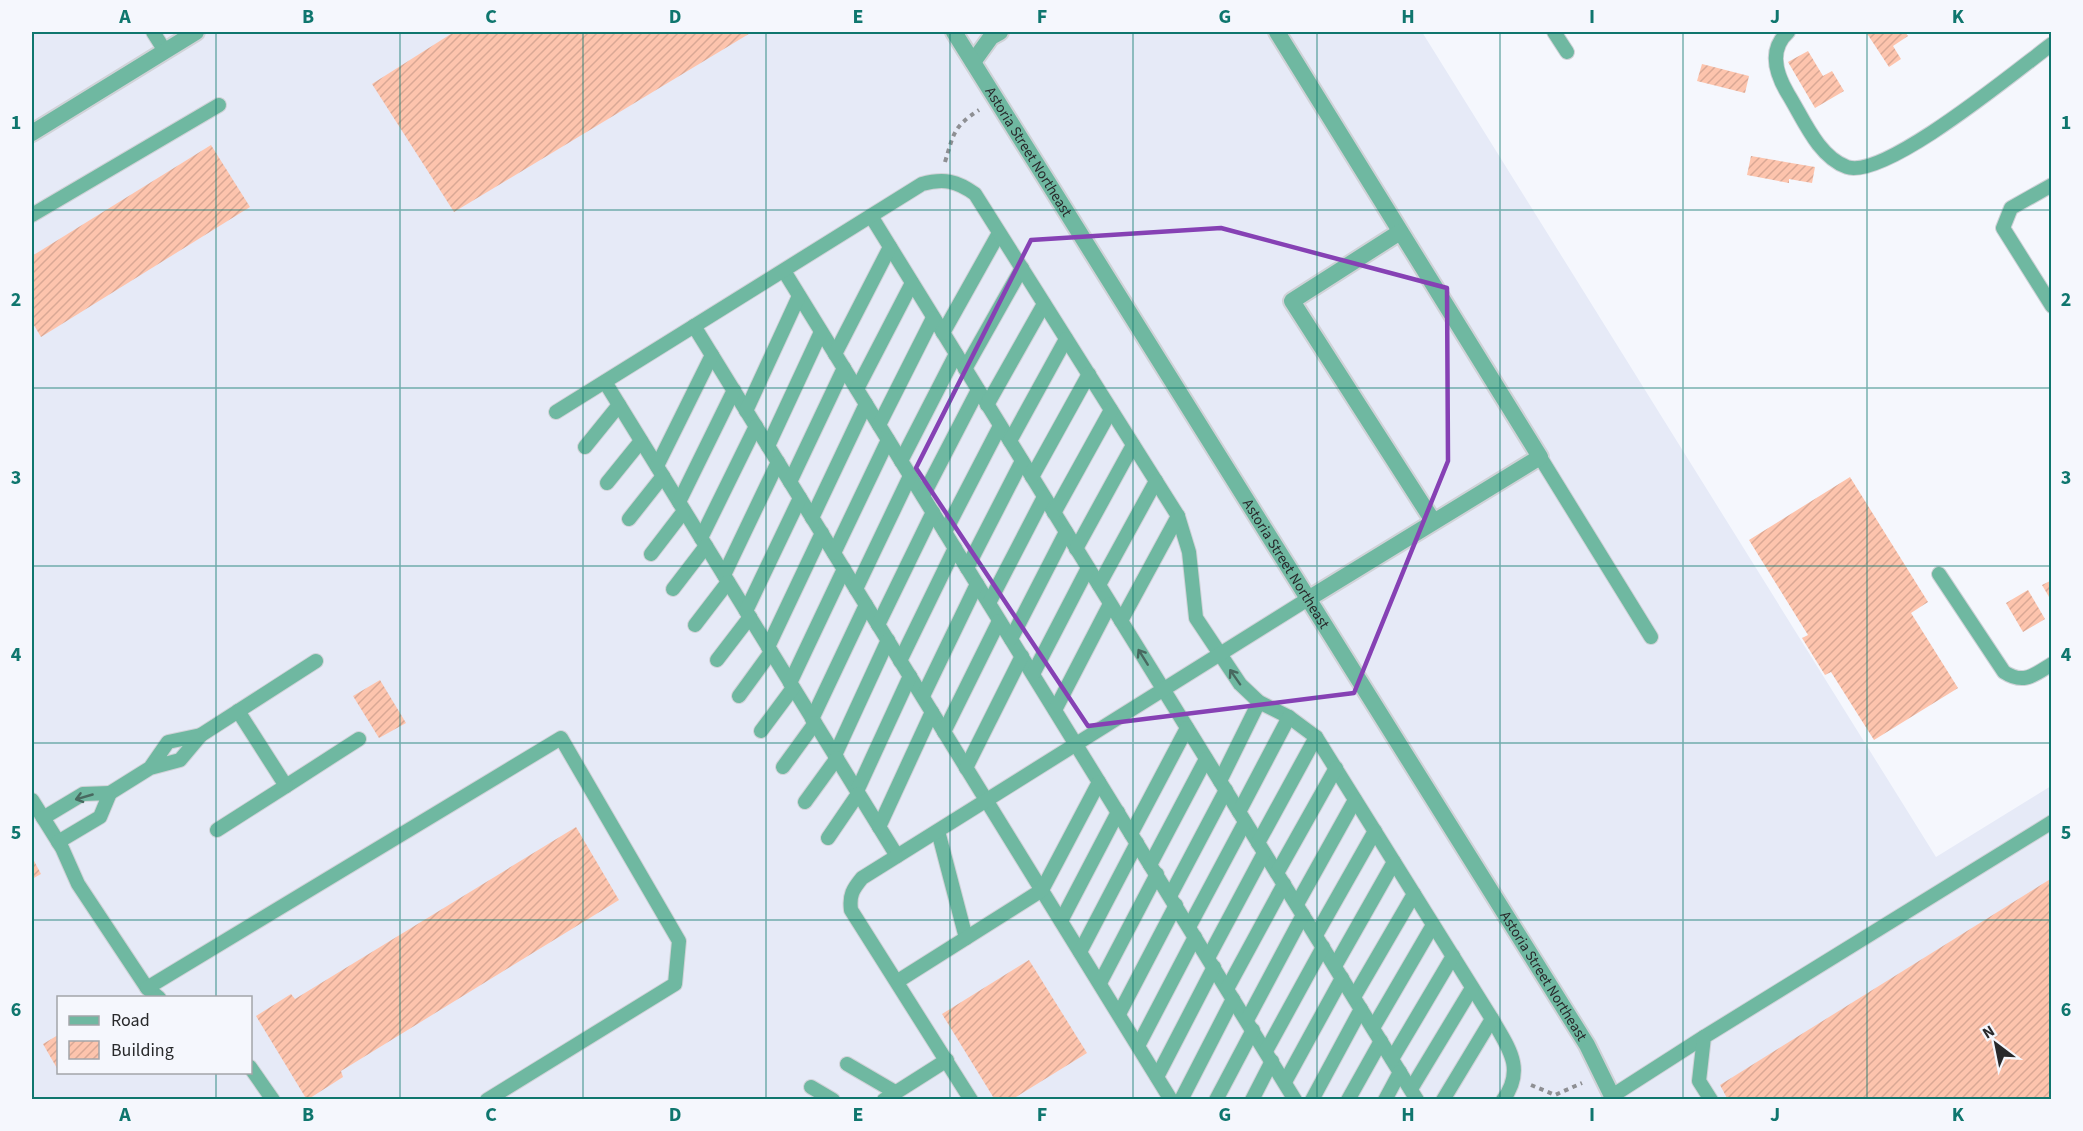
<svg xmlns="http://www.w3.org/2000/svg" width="2083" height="1131" viewBox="0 0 2083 1131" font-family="'Source Sans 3',sans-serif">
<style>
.built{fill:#e6eaf7;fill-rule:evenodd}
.building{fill:url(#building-hatch)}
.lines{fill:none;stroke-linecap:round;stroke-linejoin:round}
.service-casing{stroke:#d0d2d7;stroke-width:16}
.minor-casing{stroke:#d0d2d7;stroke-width:20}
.tertiary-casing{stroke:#d0d2d7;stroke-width:20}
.path{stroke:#8e8f93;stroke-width:4;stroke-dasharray:4.5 4.5;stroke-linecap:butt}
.service{stroke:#6fb8a1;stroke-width:14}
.minor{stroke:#6fb8a1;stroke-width:16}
.tertiary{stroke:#6fb8a1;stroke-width:16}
.oneway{stroke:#486960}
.marked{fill:none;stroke:#8641b4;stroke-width:4.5;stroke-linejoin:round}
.grid{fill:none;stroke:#0f766e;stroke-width:1.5;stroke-opacity:0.55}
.labels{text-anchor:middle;stroke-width:4.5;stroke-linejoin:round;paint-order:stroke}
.street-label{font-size:15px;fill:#28292b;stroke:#f5f7fd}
.neatline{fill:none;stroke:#0f766e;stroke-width:2}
.grid-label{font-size:20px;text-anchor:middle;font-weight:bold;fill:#0f766e}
</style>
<defs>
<pattern id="building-hatch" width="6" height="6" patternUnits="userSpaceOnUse" patternTransform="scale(1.5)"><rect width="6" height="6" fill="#fdc4ad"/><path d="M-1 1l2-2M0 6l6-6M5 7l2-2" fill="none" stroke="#d9a895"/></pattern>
</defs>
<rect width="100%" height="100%" fill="#f5f7fd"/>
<!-- built -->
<path class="built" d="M32 32H1422L1936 857 2051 786V1099H32ZM58 998H250V1072H58Z"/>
<!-- building -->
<g class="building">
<path d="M454 32H752L454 212 372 84Z"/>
<path d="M1866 32H1905L1908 36 1893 46 1901 59 1889 67Z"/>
<path d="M1808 51 1823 76 1832 71 1844 91 1815 108 1788 62Z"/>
<path d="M1702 64 1749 76 1745 93 1697 81Z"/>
<path d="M211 145 250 207 41 337 32 322V256Z"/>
<path d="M1751 156 1815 167 1812 183 1789 179V183L1747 175Z"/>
<path d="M1850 477 1928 602 1911 613 1958 688 1874 740 1831 672 1825 675 1802 638 1808 635 1749 540Z"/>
<path d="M2052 580V602L2042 585Z"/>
<path d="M2028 590 2045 619 2023 632 2006 603Z"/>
<path d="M380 680 406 723 379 738 353 696Z"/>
<path d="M576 827 619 900 341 1071 343 1077 307 1100 256 1016 291 994 295 999Z"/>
<path d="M32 857 41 874 32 879Z"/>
<path d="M2052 878V1100H1728L1720 1085Z"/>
<path d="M1029 960 1087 1053 1011 1100H995L942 1014Z"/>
<path d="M58 1035V1070L43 1044Z"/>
</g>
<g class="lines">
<defs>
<g id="service">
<path d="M153 32 165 51"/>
<path d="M1554 32 1567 52"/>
<path d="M1788 32C1768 50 1776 74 1788 94 1803 118 1818 157 1847 167 1885 180 2018 69 2052 44"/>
<path d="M2052 185 2011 208 2003 228 2052 306"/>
<path d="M32 215 219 105"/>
<path d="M871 216 1417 1100"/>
<path d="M784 271 1295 1100"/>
<path d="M694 326 1171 1100"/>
<path d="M943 333 999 233"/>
<path d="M835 354 890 247"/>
<path d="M965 369 1022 268"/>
<path d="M605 382 897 856"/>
<path d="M857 389 912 283"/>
<path d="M987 405 1044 304"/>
<path d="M746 411 799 296"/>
<path d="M556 412 922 184C944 178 957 181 975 194L1178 516 1189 552 1196 618 1240 684 1259 702 1289 717 1316 737 1492 1019C1508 1047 1526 1069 1503 1100"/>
<path d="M879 425 933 318"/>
<path d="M1010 441 1066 339"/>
<path d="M768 446 821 332"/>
<path d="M585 447 619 405"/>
<path d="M1540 457 1651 637"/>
<path d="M901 461 956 354"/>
<path d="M657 466 712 355"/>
<path d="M1032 477 1089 374"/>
<path d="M790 482 844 368"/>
<path d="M607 483 641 441"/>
<path d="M923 496 978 390"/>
<path d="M679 502 734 390"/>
<path d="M1054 513 1111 410"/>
<path d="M812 518 866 404"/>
<path d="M629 519 663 476"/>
<path d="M945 532 1000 426"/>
<path d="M701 538 756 426"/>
<path d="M1076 549 1133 445"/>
<path d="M834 553 888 440"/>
<path d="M651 554 684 511"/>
<path d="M967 568 1022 461"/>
<path d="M1939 574 2004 672C2024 685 2034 675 2052 664"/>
<path d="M724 575 778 462"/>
<path d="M1099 585 1156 481"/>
<path d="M673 589 706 546"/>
<path d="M856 589 910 476"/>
<path d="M989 603 1044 497"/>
<path d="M746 611 800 498"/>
<path d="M1121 621 1178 516"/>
<path d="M695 625 728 582"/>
<path d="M878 625 933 512"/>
<path d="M1011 639 1066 532"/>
<path d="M768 647 822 533"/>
<path d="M717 660 750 617"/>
<path d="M900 661 955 548"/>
<path d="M1033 674 1088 568"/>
<path d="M790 683 844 569"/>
<path d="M739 696 771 652"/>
<path d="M923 696 977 584"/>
<path d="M1055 710 1110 604"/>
<path d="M238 711 286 786 359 739"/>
<path d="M812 719 866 605"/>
<path d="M761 731 793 688"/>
<path d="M944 732 999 621"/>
<path d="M201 735 316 661"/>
<path d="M835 755 888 640"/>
<path d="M783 767 815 723"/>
<path d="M966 768 1022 656"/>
<path d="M1220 781 1259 702"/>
<path d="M857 791 910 676"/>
<path d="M110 793 150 768 180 760 201 735 168 742 150 768"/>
<path d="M32 800 62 848 78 884 147 988 159 998"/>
<path d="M805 802 837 758"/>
<path d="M1239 812 1289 717"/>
<path d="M43 818 83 794 110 793 100 817 58 842"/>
<path d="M879 827 932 712"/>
<path d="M217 830 286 786"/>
<path d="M938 831 966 938"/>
<path d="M1131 834 1187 728"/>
<path d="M828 838 858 794"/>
<path d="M1258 843 1316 737"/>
<path d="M1150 865 1206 759"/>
<path d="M1277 873 1336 768"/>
<path d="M1170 896 1226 790"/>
<path d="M1297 904 1355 800"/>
<path d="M1061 921 1118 812"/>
<path d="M1189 927 1245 822"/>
<path d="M1316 935 1375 831"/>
<path d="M1080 952 1137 843"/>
<path d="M1208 958 1264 853"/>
<path d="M1335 966 1394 862"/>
<path d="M898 981 1042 890 1099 782"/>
<path d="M1100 983 1157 874"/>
<path d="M147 988 561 738 679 941 675 984 487 1100"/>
<path d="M1227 989 1284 884"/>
<path d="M1354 997 1414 894"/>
<path d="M1119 1014 1176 905"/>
<path d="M1247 1020 1303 915"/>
<path d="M1373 1028 1433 925"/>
<path d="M1138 1046 1195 937"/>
<path d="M1266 1051 1323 947"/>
<path d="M1392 1059 1453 956"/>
<path d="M847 1064 895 1092"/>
<path d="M250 1067 273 1100"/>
<path d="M1157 1077 1214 967"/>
<path d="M1285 1082 1342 978"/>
<path d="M811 1087 833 1100"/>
<path d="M1411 1089 1472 988"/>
<path d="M1612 1096 1704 1037"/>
<path d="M884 1100 947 1060"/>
<path d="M971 1100 851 910C849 895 853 889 862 878L1308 599"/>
<path d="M1181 1100 1233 999"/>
<path d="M1216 1100 1253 1030"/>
<path d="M1252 1100 1272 1061"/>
<path d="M1312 1100 1361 1009"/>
<path d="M1348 1100 1381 1041"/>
<path d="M1385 1100 1400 1072"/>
<path d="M1443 1100 1492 1019"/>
<path d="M1711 1100 1699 1081 1704 1037 2052 822"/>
</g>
<g id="minor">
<path d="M1277 32 1540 457 1308 599"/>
<path d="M973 62 991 37 1000 32"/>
<path d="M1400 232 1292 301 1433 521"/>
</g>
<g id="tertiary">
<path id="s1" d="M954 32 1587 1045 1614 1100"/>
<path d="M32 133 196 32"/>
</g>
</defs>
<!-- service casing -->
<use href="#service" class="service-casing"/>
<!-- minor casing -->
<use href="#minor" class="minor-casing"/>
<!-- tertiary casing -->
<use href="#tertiary" class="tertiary-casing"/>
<!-- path -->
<g class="path">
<path d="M945 162C954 133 953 127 979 110"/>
<path d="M1531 1085 1555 1095 1582 1083"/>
</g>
<!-- service -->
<use href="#service" class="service"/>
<!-- minor -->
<use href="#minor" class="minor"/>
<!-- tertiary -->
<use href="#tertiary" class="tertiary"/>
</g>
<!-- one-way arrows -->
<defs><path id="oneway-shaft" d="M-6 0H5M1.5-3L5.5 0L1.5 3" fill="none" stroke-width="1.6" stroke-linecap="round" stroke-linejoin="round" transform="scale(1.5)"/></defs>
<g class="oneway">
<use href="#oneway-shaft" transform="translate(1143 657) rotate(-122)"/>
<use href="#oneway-shaft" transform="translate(1235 677) rotate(-125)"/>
<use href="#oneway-shaft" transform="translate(84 797) rotate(164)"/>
</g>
<!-- marked area -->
<path class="marked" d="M1221 228 1447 288 1448 461 1354 693 1088 726 916 468 1031 240Z"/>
<!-- grid -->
<path class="grid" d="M216 32V998M400 32V1100M583 32V1100M766 32V1100M950 32V1100M1133 32V1100M1317 32V1100M1500 32V1100M1683 32V1100M1867 32V1100M32 210H2052M32 388H2052M32 566H2052M32 743H2052M32 920H2052M216 1072V1100"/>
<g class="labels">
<!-- street labels -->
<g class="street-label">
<text dy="5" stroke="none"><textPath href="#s1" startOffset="141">Astoria Street Northeast</textPath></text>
<text dy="5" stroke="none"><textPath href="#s1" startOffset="627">Astoria Street Northeast</textPath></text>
<text dy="5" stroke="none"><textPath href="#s1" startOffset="1113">Astoria Street Northeast</textPath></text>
</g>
</g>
<!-- border -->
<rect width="2083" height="1131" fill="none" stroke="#f5f7fd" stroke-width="66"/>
<!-- legend -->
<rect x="57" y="996" width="195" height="78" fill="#f5f7fd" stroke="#a3a5a9" stroke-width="1.5"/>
<rect x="69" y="1016" width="30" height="9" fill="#6fb8a1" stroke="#a3a5a9" stroke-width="1.5"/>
<text x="111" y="1026" font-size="18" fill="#28292b">Road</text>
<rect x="69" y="1041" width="30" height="18" fill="url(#building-hatch)" stroke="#a3a5a9" stroke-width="1.5"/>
<text x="111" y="1056" font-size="18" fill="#28292b">Building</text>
<!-- north arrow -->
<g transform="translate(1996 1044) rotate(328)" stroke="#f5f7fd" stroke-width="4.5" paint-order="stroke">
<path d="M0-4.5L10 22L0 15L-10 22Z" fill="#28292b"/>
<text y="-9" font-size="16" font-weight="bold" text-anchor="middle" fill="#28292b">N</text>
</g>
<rect x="33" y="33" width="2017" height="1065" class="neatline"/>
<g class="grid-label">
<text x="125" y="23">A</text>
<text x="308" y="23">B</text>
<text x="491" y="23">C</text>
<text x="675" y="23">D</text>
<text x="858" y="23">E</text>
<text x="1042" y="23">F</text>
<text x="1225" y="23">G</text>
<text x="1408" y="23">H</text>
<text x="1592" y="23">I</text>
<text x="1775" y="23">J</text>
<text x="1958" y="23">K</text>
<text x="16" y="129">1</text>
<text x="2066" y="129">1</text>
<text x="16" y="306">2</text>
<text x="2066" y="306">2</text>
<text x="16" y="484">3</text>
<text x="2066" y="484">3</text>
<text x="16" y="661">4</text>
<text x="2066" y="661">4</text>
<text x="16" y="839">5</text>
<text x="2066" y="839">5</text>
<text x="16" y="1016">6</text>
<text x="2066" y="1016">6</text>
<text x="125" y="1121">A</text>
<text x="308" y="1121">B</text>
<text x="491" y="1121">C</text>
<text x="675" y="1121">D</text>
<text x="858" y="1121">E</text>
<text x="1042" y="1121">F</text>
<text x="1225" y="1121">G</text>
<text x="1408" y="1121">H</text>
<text x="1592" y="1121">I</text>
<text x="1775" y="1121">J</text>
<text x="1958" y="1121">K</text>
</g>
</svg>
